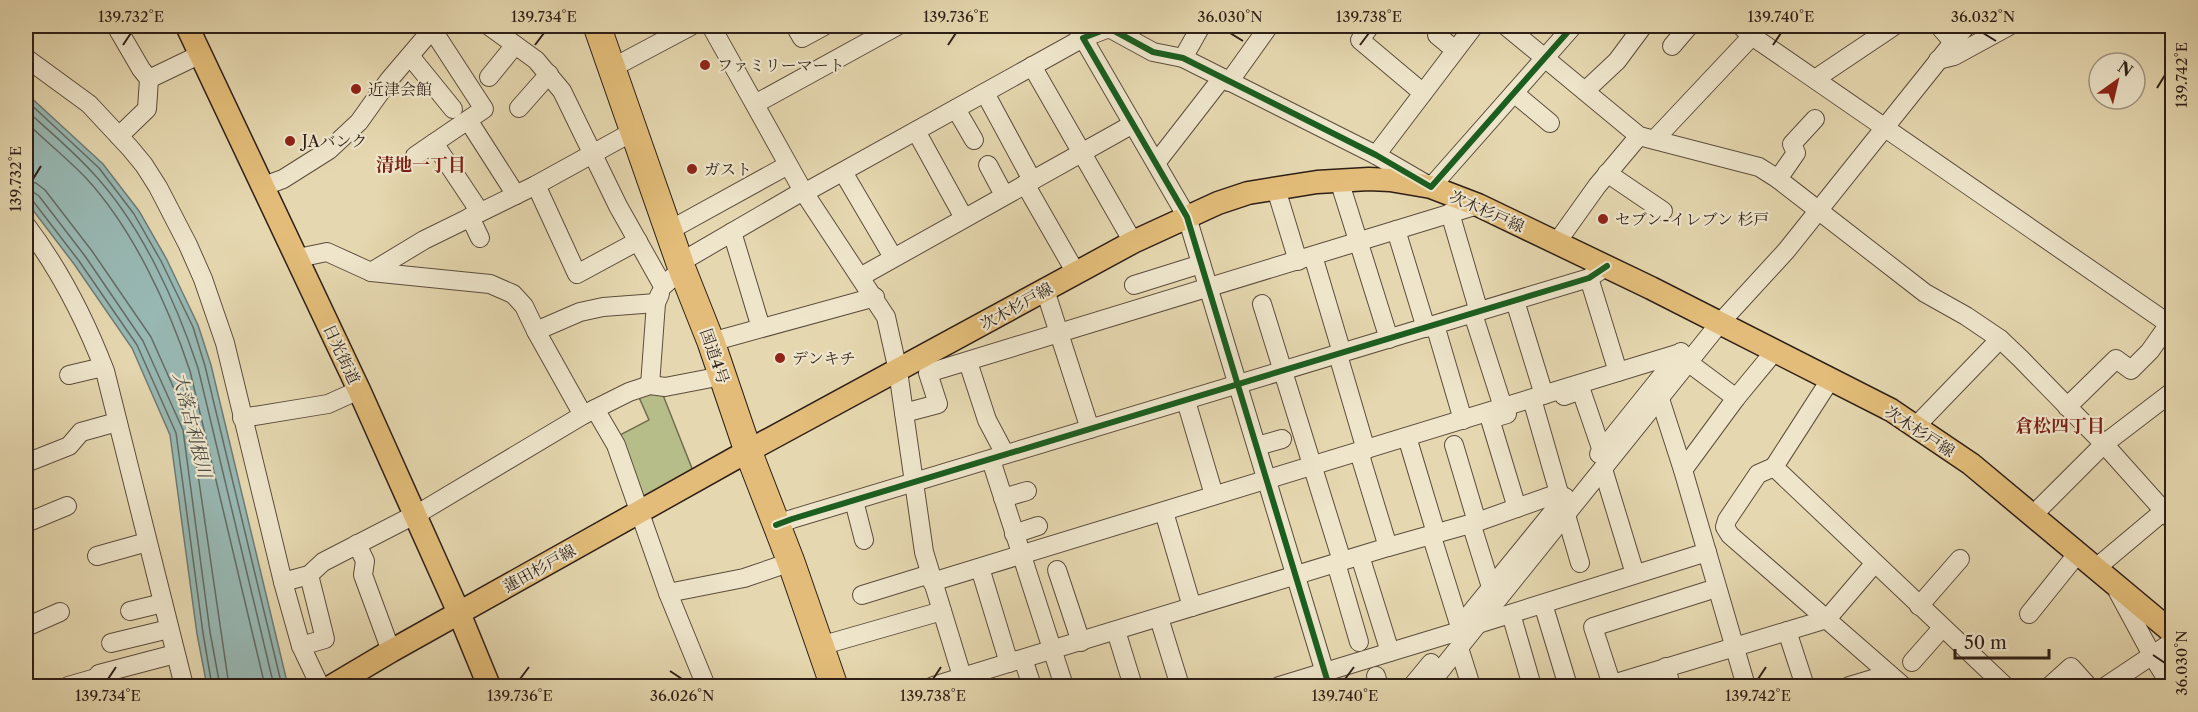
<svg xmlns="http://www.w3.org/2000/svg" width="2198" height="712" viewBox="0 0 2198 712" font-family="'Libre Caslon Text','Noto Serif JP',serif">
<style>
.green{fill:#b7bd88;stroke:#726e50;stroke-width:1.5}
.water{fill:#98b8b3;stroke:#6e7b75;stroke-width:1.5}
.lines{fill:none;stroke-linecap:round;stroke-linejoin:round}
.shore{stroke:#636c65;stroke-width:1.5}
.minor-casing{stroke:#5c4d3d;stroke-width:20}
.major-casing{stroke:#2e1f17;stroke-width:25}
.highway-casing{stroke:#2e1f17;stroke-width:29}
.minor{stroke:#eee5cb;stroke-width:18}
.major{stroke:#e2bc78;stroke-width:22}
.highway{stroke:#e2bc78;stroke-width:27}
.cycleway-casing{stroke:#eee5cb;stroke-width:10}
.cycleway{stroke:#1b5e20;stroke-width:6}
.ticks{fill:none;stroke:#2e1f17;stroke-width:2}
.poi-dot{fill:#8f2418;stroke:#eee5cb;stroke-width:2}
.labels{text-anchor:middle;stroke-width:4.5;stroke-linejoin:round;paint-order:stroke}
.poi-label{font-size:16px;fill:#2e1f17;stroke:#eee5cb;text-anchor:start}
.street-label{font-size:16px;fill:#2e1f17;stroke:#eee5cb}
.neighbourhood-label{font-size:18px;font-weight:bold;fill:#7a1f14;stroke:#eee5cb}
.water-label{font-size:18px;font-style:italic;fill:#4e4d46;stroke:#eee5cb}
.neatline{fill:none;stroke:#2e1f17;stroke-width:2}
.ticks-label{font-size:15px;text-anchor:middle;fill:#2e1f17}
</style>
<rect width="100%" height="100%" fill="#e5d7af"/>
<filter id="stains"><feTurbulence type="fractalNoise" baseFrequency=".00333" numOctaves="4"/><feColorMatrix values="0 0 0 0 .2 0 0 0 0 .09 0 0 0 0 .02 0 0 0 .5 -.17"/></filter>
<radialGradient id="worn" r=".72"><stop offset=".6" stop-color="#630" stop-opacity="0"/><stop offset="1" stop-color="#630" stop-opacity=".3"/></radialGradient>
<!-- green -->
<path class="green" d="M661 390 693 471 641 498 616 437 649 420 638 395Z"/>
<!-- water -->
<path class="water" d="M26 93 103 164 139 211 166 258 198 325 211 365 288 686H207L197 634 170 435 132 348 74 264 26 201Z"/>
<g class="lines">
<!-- shore -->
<g class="shore">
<path d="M26 100 99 168 134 214 161 261 193 327 205 366 282 686"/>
<path d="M26 110C48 130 72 150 92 172 141 224 176 302 198 368L274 686"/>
<path d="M26 122C45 141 67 158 86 178 133 229 168 305 190 371L265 686"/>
<path d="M26 182 36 183 45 190 92 251 151 337 191 427 229 686"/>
<path d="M26 191H32L39 196 85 256 143 341 183 430 210 632 220 686"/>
<path d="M26 198 33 201 79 261 137 345 176 433 203 633 212 686"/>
</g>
<defs>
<g id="minor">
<path d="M116 26 141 69 149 79"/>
<path d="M489 26 536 60 562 91 618 206 663 286 682 269"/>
<path d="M711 26 803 191 886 317 898 371 924 552 965 686"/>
<path d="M795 26 802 38 824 26"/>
<path d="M1370 26 1360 40 1423 93"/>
<path d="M1506 26 1639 136 1759 167 1778 179 1925 293 1966 316 2000 339 2020 358 2104 444 2172 520"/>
<path d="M1741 26 1752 36 2172 326"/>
<path d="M1939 26 1953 42"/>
<path d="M1437 35 1455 50"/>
<path d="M1672 46 1689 26"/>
<path d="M410 56 453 109"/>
<path d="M26 58 89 104 130 148 144 165 158 187 188 245 203 279 225 343 283 582 301 646 320 686"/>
<path d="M1183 58 1201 26"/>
<path d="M1938 60 1954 56 2009 26"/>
<path d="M1032 66 1133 242"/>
<path d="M612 68 691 26"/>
<path d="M489 77 515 45"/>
<path d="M1815 79 1894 26"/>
<path d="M1229 82 1269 26"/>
<path d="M1585 91 1617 61 1643 26"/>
<path d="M985 93 1032 180"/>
<path d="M1514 93 1550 123"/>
<path d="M755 104 897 26"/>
<path d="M519 108 549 74"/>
<path d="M956 109 974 140"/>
<path d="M468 120 516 195"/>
<path d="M916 131 964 218"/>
<path d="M119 136 147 109 149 79 201 54"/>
<path d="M1655 139 1752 36"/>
<path d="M434 143 480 212"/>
<path d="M1376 155 1474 26"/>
<path d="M415 156 484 109 432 29"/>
<path d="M1156 163 1222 78"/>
<path d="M988 165 1004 195"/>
<path d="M843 172 893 257"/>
<path d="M1607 173 1663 211"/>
<path d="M1778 179 1796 153 1792 144 1815 119"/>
<path d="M1339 180 1389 339"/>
<path d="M1025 184 1076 273"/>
<path d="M536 185 577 274 638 241"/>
<path d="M264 186 283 179 329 150 359 122 389 80 435 26"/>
<path d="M1276 189 1298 261"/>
<path d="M804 193 1083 38 1076 26"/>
<path d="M1450 213 1479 312"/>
<path d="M470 217 480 238"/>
<path d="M26 225C60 270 85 319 105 371L184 686"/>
<path d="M670 230 788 165"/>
<path d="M1396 230 1426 328"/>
<path d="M732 232 761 328"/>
<path d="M1557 242 1597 186 1639 136"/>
<path d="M1313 256 1342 353"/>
<path d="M298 258 327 252 371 272 490 284 513 294 524 306 536 331 583 415"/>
<path d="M681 262 803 191"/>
<path d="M371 272 424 240 536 185 634 131"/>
<path d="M860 277 1133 124"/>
<path d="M1589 278 1618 372"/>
<path d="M1134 285 1201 264"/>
<path d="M1045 290 1090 429"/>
<path d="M1515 301 1544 395"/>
<path d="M1262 304 1342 561"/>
<path d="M1473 314 1503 407"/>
<path d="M1435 325 1463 420"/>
<path d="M536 331 580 312 603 307 656 303"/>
<path d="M711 342 875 297"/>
<path d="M1338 355 1366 450"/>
<path d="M968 362 987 420 1005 454"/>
<path d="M1689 363 1736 398"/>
<path d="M69 375 103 367"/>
<path d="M1830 380 1774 467 2005 686"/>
<path d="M650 385 656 303 660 294"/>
<path d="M1564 396 1581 390 1602 451"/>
<path d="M1660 399 1683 470 1746 686"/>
<path d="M1186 401 1214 495"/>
<path d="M1534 406 1559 493"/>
<path d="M2067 407 2116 359 2131 370 2150 351 2169 324"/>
<path d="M595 409 616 445 668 593 706 686"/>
<path d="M904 413 938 404 928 373 1478 205"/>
<path d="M1507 414 1490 419 1517 508"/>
<path d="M242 418 328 404 359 390"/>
<path d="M1916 426 2000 339"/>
<path d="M1407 437 1436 533"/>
<path d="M1454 445 1477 522"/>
<path d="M1257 446 1282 439"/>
<path d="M1359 452 1388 547"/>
<path d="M1599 454 1681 352"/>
<path d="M991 460 1064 686"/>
<path d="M26 463 69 446 81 432 117 422"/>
<path d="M1774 467 1758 474 1727 520 1725 527 1730 535 1903 686"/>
<path d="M1603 469 1635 574"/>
<path d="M1683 470 1736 398 1774 352"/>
<path d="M1003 498 1027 491"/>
<path d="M854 501 864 540"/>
<path d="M1164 512 1192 607"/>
<path d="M1566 515 1580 563"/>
<path d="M2033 515 2104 444 2172 392"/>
<path d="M26 523 67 506"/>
<path d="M1471 523 1491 587"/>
<path d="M776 525 792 519 1589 278 1607 266"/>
<path d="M1014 534 1038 526"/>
<path d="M1431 534 1460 627"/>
<path d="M357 544 365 561 363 575 391 651"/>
<path d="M97 556 147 542"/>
<path d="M1360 556 1390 652"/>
<path d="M1336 563 1359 642"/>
<path d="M980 568 1009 663"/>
<path d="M2096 568 2165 510"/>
<path d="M1057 570 1081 642"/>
<path d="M283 582 309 575 323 562 424 510 583 415 629 392 650 385 665 387 722 376"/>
<path d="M932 582 1680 353"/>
<path d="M2118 592 2152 655 2171 686"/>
<path d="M668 593 744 578 791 562"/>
<path d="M862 595 930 574"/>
<path d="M1543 604 1568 686"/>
<path d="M1919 606 1960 559"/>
<path d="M130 611 163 603"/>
<path d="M1511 614 1532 686"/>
<path d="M2029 614 2078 553"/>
<path d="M1469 615 1565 497"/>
<path d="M1159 618 1180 686"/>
<path d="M1478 624 1707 552"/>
<path d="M26 627 60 612"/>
<path d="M1116 631 1133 686"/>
<path d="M1787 631 1805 686"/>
<path d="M111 643 169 629"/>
<path d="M301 646 325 639 309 575"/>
<path d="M820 646 942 611"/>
<path d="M1459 648 1471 686"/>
<path d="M1023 659 1032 686"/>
<path d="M1912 662 1942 628"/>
<path d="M1666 667 1671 686"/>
<path d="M1376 676 1379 686"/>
<path d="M96 678 99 674 175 654"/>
<path d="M1612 685 1593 627 1707 591"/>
<path d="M68 686 96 678 98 686"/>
<path d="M933 686 1388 547 1477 522 1559 493 1564 498"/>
<path d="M1279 686 1456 632"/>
<path d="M1329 686 1187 217 1083 38 1109 28 1153 52 1183 58 1376 155 1431 187 1573 26"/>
<path d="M1412 686 1431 663"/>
<path d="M1428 686 1719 324 1786 251 1966 26"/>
<path d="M1606 686 1827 619 1874 564"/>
<path d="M1849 686 1889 674"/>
<path d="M2050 686 2071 667 2088 686"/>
<path d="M2106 686 2172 642"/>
</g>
<g id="major">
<path d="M187 26 359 390 459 613 489 686"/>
<path d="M332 686 391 651 748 451 1133 242 1218 203 1248 193 1317 182 1369 179 1390 180 1431 187 1478 205 1651 288 1891 410 1971 464 2172 632"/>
</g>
<path id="highway" d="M597 26 682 269 711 342 748 451 791 562 834 686"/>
</defs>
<!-- minor casing -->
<use href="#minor" class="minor-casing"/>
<!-- major casing -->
<use href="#major" class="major-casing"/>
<!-- highway casing -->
<use href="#highway" class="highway-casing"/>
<!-- minor -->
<use href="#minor" class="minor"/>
<!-- major -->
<use href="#major" class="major"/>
<!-- highway -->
<use href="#highway" class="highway"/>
<defs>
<g id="cycleway">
<path d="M776 525 792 519 1589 278 1607 266"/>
<path d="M1329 686 1187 217 1083 38 1109 28 1153 52 1183 58 1376 155 1431 187 1573 26"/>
</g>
</defs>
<!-- cycleway casing -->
<use href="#cycleway" class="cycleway-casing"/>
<!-- cycleway -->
<use href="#cycleway" class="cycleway"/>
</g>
<!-- ticks -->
<path class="ticks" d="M1230 33 1243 41M1983 33 1996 41M123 45 131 33M535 45 544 33M948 45 956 33M1360 45 1369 33M1773 45 1781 33M2157 88 2165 75M33 179 41 166M2153 655 2165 663M670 671 682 679M108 679 116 667M520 679 529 667M933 679 941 667M1345 679 1354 667M1758 679 1766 667"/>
<!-- markers -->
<g class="poi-dot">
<circle cx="705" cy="65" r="6"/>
<circle cx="356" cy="89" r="6"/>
<circle cx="290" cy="141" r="6"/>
<circle cx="692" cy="169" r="6"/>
<circle cx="1603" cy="219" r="6"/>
<circle cx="780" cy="358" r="6"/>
</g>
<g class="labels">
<!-- poi labels -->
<g class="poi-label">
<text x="717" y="71">ファミリーマート</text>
<text x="368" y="95">近津会館</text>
<text x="302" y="147">JAバンク</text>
<text x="704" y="175">ガスト</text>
<text x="1615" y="225">セブン-イレブン 杉戸</text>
<text x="792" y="364">デンキチ</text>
</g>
<!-- street labels -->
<g class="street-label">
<text transform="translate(1487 211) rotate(24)" y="6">次木杉戸線</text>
<text transform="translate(1016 306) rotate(-29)" y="6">次木杉戸線</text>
<text transform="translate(342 354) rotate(65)" y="6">日光街道</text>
<text transform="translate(715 356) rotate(71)" y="6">国道4号</text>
<text transform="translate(1920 431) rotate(33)" y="6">次木杉戸線</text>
<text transform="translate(539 568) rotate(-29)" y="6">蓮田杉戸線</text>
</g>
<!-- neighbourhood labels -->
<g class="neighbourhood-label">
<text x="421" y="171">清地一丁目</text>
<text x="2060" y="432">倉松四丁目</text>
</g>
<!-- water labels -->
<g class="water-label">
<text transform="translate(192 425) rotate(76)" y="6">大落古利根川</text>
</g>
</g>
<!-- margin -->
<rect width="2198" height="712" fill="none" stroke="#e5d7af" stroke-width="66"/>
<!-- north arrow -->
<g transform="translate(2117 81) rotate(34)"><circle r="28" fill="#eee5cb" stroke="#a19683" stroke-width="1.5"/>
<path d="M0-4.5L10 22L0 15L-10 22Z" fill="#8f2418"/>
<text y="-9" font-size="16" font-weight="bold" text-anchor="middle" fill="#2e1f17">N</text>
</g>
<!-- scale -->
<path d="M1955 649v9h94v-9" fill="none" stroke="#2e1f17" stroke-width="3"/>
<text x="1964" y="649" font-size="18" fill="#2e1f17" stroke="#eee5cb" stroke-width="4.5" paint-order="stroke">50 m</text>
<rect x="33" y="33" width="2132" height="646" class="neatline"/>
<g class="ticks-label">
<text x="131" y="22">139.732°E</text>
<text x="544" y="22">139.734°E</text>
<text x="956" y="22">139.736°E</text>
<text x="1230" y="22">36.030°N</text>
<text x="1369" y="22">139.738°E</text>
<text x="1781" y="22">139.740°E</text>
<text x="1983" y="22">36.032°N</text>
<text transform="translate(2182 75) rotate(-90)" y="5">139.742°E</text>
<text transform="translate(16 179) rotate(-90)" y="5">139.732°E</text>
<text transform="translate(2182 663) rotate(-90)" y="5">36.030°N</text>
<text x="108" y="701">139.734°E</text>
<text x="520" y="701">139.736°E</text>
<text x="682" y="701">36.026°N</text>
<text x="933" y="701">139.738°E</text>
<text x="1345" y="701">139.740°E</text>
<text x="1758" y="701">139.742°E</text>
</g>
<rect width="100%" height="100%" filter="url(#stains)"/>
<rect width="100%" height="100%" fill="url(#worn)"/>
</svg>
